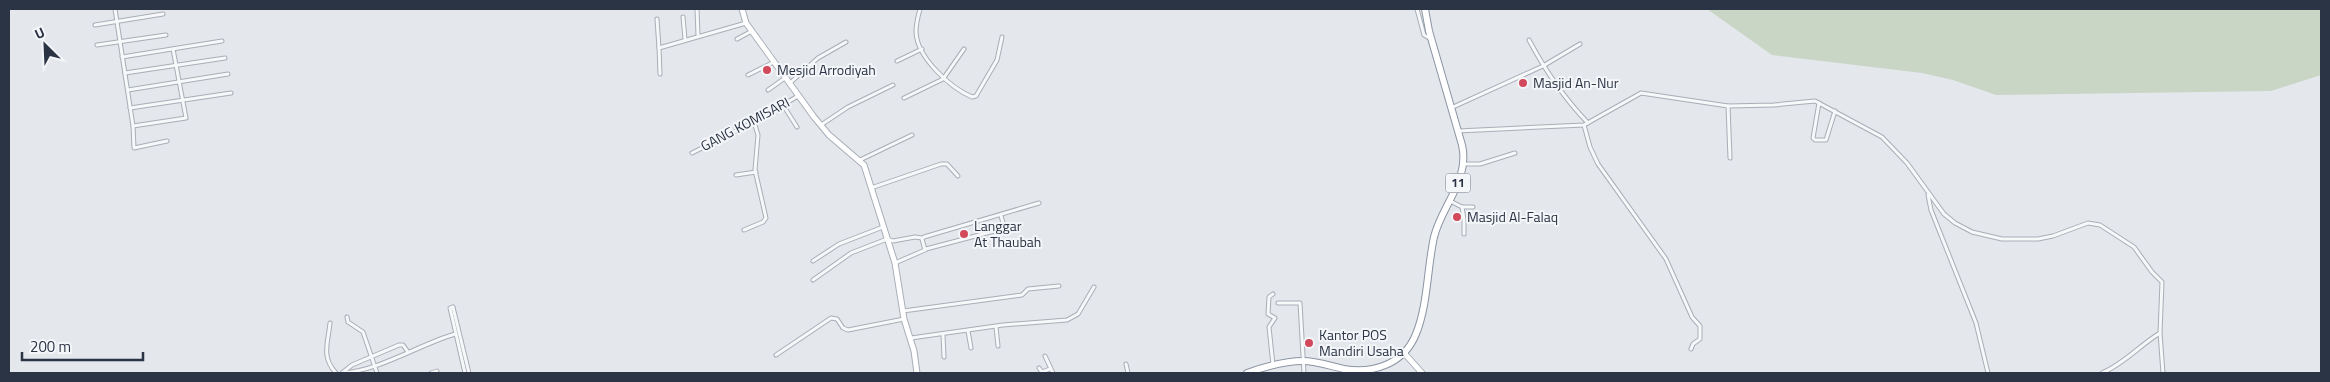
<svg xmlns="http://www.w3.org/2000/svg" width="2330" height="382" viewBox="0 0 2330 382" font-family="'Titillium Web',sans-serif">
<style>
.green{fill:#c9d6c5}
.lines{fill:none;stroke-linecap:round;stroke-linejoin:round}
.street-casing{stroke:#a9aeb7;stroke-width:5}
.secondary-casing{stroke:#a9aeb7;stroke-width:7}
.highway-casing{stroke:#8b94a3;stroke-width:8}
.street{stroke:#f7f8fa;stroke-width:3}
.secondary{stroke:#fff;stroke-width:5}
.highway{stroke:#fff;stroke-width:6}
.poi-dot{fill:#d1495b;stroke:#f4f6f9;stroke-width:2}
.labels{text-anchor:middle;stroke-width:4;stroke-linejoin:round;paint-order:stroke}
.shield{fill:#f4f6f9;stroke:#676e7b;stroke-width:1}
.shield-label{font-size:12px;font-weight:bold;fill:#2b3445}
.poi-label{font-size:14px;fill:#2b3445;stroke:#f4f6f9;text-anchor:start}
.street-label{font-size:14px;fill:#2b3445;stroke:#f4f6f9}
</style>
<rect width="100%" height="100%" fill="#e4e7ec"/>
<!-- green -->
<path class="green" d="M1707 9H2321V75L2271 91 1996 95 1953 80 1922 73 1772 55Z"/>
<g class="lines">
<defs>
<g id="street">
<path d="M115 9 133 126 134 148 167 141"/>
<path d="M697 9 698 35"/>
<path d="M920 9C918 16 916 25 916 32 917 58 951 88 972 97L976 96 997 60 1002 37"/>
<path d="M1417 9 1424 35 1431 39"/>
<path d="M683 17 685 39"/>
<path d="M657 19 659 48 746 23"/>
<path d="M95 25 163 14"/>
<path d="M737 39 752 31"/>
<path d="M1529 40C1546 72 1563 97 1588 123"/>
<path d="M97 45 166 35"/>
<path d="M659 47 660 74"/>
<path d="M122 57 222 41"/>
<path d="M897 61 922 49"/>
<path d="M125 73 225 58"/>
<path d="M748 75 774 62"/>
<path d="M790 83 818 58 846 42"/>
<path d="M128 90 228 74"/>
<path d="M768 90 785 78"/>
<path d="M904 98 943 79 964 49"/>
<path d="M1819 103 1813 138 1815 140H1826L1835 111"/>
<path d="M783 105 797 127"/>
<path d="M1728 106 1730 158"/>
<path d="M130 108 231 93"/>
<path d="M1451 108 1543 66 1580 44"/>
<path d="M821 125 848 107 893 85"/>
<path d="M1584 125 1590 147 1598 164 1666 259 1692 317 1700 326V339L1693 344 1691 349"/>
<path d="M133 126 186 118 173 49"/>
<path d="M1458 131 1584 125 1641 93 1728 106 1774 105 1815 101 1882 137 1907 163 1944 214 1955 223 1972 232 2002 239H2038L2053 236 2088 223 2100 225 2134 247 2152 272 2162 282 2160 333C2140 345 2124 364 2102 373"/>
<path d="M692 153 754 122 798 96"/>
<path d="M860 160 912 135"/>
<path d="M1464 164H1480L1515 153"/>
<path d="M736 175 756 172"/>
<path d="M871 188 941 164H947L958 176"/>
<path d="M1928 195 1931 210 1976 323 1988 373"/>
<path d="M1450 201 1462 207H1473"/>
<path d="M1462 207 1464 219V234"/>
<path d="M744 230 763 222 766 218 755 170 758 135 754 122"/>
<path d="M926 249 1002 229 1004 226 1001 216"/>
<path d="M813 261 839 244 883 227"/>
<path d="M895 263 925 250 922 239 924 237 1039 203"/>
<path d="M813 280 851 253 887 239 893 241 915 237 922 238"/>
<path d="M1273 294 1269 297 1268 314 1275 318 1269 327 1273 365"/>
<path d="M1278 303H1300L1304 373"/>
<path d="M453 307 450 308 465 373"/>
<path d="M453 307 469 373"/>
<path d="M903 311 1022 295 1028 289 1059 286"/>
<path d="M347 317 348 322 363 332 377 373"/>
<path d="M330 323C328 343 321 357 336 373"/>
<path d="M996 327 998 346"/>
<path d="M968 331 971 348"/>
<path d="M2160 333 2163 373"/>
<path d="M943 335 944 357"/>
<path d="M911 338 1003 325 1067 320 1078 314 1094 287"/>
<path d="M776 355 831 318 837 319 843 328 848 330 904 319"/>
<path d="M1045 356 1053 373"/>
<path d="M1126 364 1128 373"/>
<path d="M1039 368 1042 372 1050 369"/>
<path d="M342 373C379 371 418 345 455 334"/>
<path d="M342 373 352 365 399 345H403L408 352"/>
<path d="M431 373 437 371"/>
</g>
<g id="secondary">
<path d="M742 9 746 23 814 117 829 135 864 165 895 263 904 319 914 351 917 373"/>
<path d="M1405 354 1422 373"/>
</g>
<path id="highway" d="M1247 373C1264 367 1284 361 1303 361 1316 361 1330 366 1344 369 1373 374 1404 364 1416 334 1428 304 1427 269 1434 237 1442 205 1470 180 1462 145L1429 31 1425 9"/>
</defs>
<!-- street casing -->
<use href="#street" class="street-casing"/>
<!-- secondary casing -->
<use href="#secondary" class="secondary-casing"/>
<!-- highway casing -->
<use href="#highway" class="highway-casing"/>
<!-- street -->
<use href="#street" class="street"/>
<!-- secondary -->
<use href="#secondary" class="secondary"/>
<!-- highway -->
<use href="#highway" class="highway"/>
</g>
<!-- markers -->
<g class="poi-dot">
<circle cx="767" cy="70" r="5"/>
<circle cx="1523" cy="83" r="5"/>
<circle cx="1457" cy="217" r="5"/>
<circle cx="964" cy="234" r="5"/>
<circle cx="1309" cy="343" r="5"/>
</g>
<g class="labels">
<!-- shield labels -->
<rect class="shield" x="1445.5" y="173.5" width="25" height="19" rx="4"/>
<g class="shield-label">
<text x="1458" y="187">11</text>
</g>
<!-- poi labels -->
<g class="poi-label">
<text x="777" y="75">Mesjid Arrodiyah</text>
<text x="1533" y="88">Masjid An-Nur</text>
<text x="1467" y="222">Masjid Al-Falaq</text>
<text x="974" y="231">Langgar<tspan x="974" dy="16">At Thaubah</tspan></text>
<text x="1319" y="340">Kantor POS<tspan x="1319" dy="16">Mandiri Usaha</tspan></text>
</g>
<!-- street labels -->
<g class="street-label">
<text transform="translate(745 124) rotate(-28)" y="5">GANG KOMISARI</text>
</g>
</g>
<!-- border -->
<rect width="2330" height="382" fill="none" stroke="#2b3445" stroke-width="20"/>
<!-- north arrow -->
<g transform="translate(45 45) rotate(336)" stroke="#f4f6f9" stroke-width="4" paint-order="stroke">
<path d="M0-4L9 19L0 12L-9 19Z" fill="#2b3445"/>
<text y="-8" font-size="14" font-weight="bold" text-anchor="middle" fill="#2b3445">U</text>
</g>
<!-- scale -->
<path d="M22 352v8h121v-8" fill="none" stroke="#2b3445" stroke-width="2.5"/>
<text x="30" y="352" font-size="15" fill="#2b3445" stroke="#f4f6f9" stroke-width="4" paint-order="stroke">200 m</text>
</svg>
